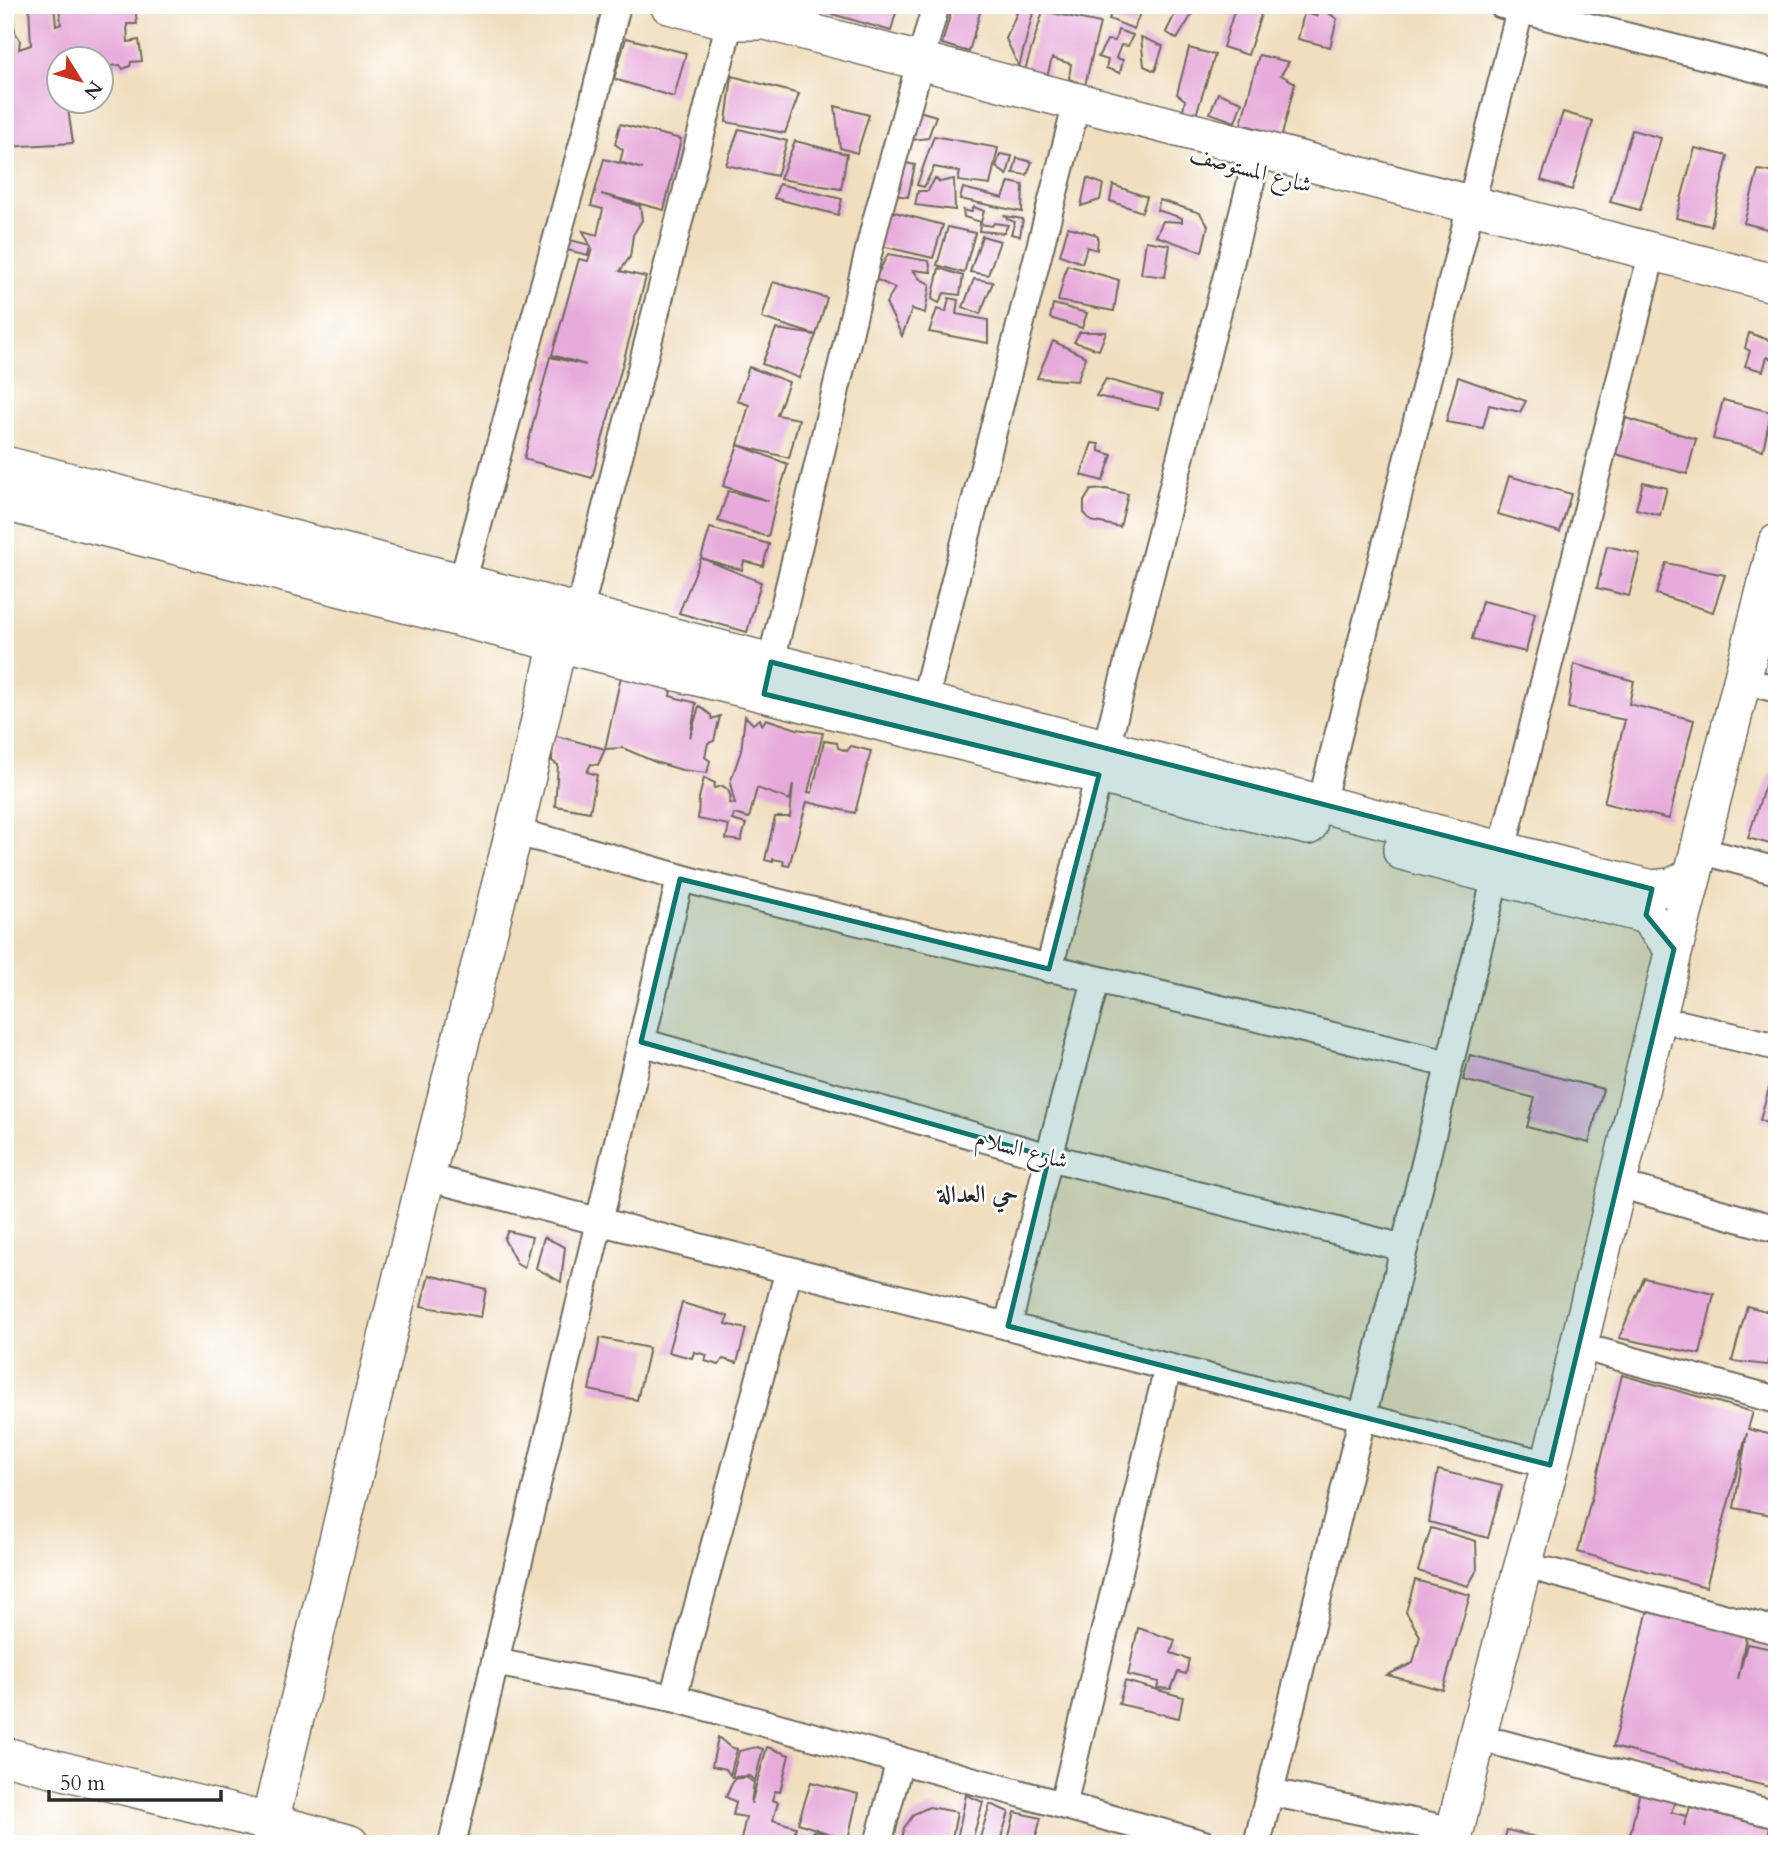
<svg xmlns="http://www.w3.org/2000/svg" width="1782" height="1849" viewBox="0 0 1782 1849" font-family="Cardo,Amiri,serif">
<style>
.building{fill:#e7abdb}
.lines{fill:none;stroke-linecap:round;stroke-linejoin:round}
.street-casing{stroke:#706a5e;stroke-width:30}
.secondary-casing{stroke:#706a5e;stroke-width:40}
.street{stroke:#fff;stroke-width:26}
.secondary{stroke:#fff;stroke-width:37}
.marked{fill:#0f766e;fill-opacity:0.2;stroke:#0f766e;stroke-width:5;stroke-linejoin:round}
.labels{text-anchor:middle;stroke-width:5;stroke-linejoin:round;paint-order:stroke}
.street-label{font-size:23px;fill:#2b2b2b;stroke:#fff}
.neighbourhood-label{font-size:24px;font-weight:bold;fill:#2b2b2b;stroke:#fff}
</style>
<rect width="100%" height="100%" fill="#fff"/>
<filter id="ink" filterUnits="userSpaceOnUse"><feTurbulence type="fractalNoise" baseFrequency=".0143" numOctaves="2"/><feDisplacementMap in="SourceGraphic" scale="14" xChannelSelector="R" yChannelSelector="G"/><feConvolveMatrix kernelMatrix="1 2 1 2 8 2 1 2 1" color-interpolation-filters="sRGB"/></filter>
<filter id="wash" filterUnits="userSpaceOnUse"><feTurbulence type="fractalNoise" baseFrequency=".00686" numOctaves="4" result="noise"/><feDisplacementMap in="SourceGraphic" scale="28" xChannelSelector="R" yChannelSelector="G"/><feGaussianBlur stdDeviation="1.57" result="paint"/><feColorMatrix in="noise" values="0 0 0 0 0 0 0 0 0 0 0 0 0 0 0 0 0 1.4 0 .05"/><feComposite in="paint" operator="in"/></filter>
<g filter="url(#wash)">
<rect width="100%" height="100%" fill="#f0debe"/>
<g id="blocks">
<!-- building -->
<g class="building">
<path d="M29 5H54L56 26 61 24 59 5H135L137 24H127L128 42 139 40 142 61 131 62 130 66 123 69 120 65 102 67V60H60V71L54 72V86H60V102H67L73 143 5 147V19L13 18 15 32 20 40 19 49 31 45Z"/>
<path d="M747 5H816L809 23Z"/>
<path d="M839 5H898L891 31 825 12Z"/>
<path d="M953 5H982L969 52 942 44Z"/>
<path d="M1020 5H1035L1019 67 1006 39Z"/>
<path d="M1114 5H1143L1134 29 1109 19Z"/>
<path d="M1236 5H1264L1248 55 1223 47Z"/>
<path d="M1307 5H1324L1323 9 1337 19 1330 47 1298 39 1304 13 1316 16 1317 14 1305 11Z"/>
<path d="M1177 10 1193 13 1177 39 1166 32Z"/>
<path d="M1043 11 1100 23 1085 85 1069 79 1071 64 1052 58 1047 77 1025 70Z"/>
<path d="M1118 30 1133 35 1128 46 1121 45 1116 58 1123 60 1120 73 1106 68 1108 60 1098 57 1107 40 1115 41Z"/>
<path d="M1141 37 1163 46 1155 71 1144 66Z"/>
<path d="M626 38 686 53 674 97 614 79Z"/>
<path d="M1189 48 1215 55 1195 118 1183 111 1185 100 1177 94Z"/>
<path d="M1259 55 1289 62 1281 75 1295 83 1279 147 1259 142 1263 130 1241 124Z"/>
<path d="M732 76 799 94 785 133 726 122Z"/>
<path d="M1218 93 1242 102 1235 122 1210 113Z"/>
<path d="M835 106 869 115 857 153 840 148Z"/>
<path d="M912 109 936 116 928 138 902 141Z"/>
<path d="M1563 112 1593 121 1572 190 1541 180Z"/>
<path d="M620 124 681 139 664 210 601 194 640 206 642 220 633 235 630 257 620 271 646 277 592 478 524 459 550 357 586 365 552 355 579 259 588 261 592 249 590 246 588 255 567 250 570 240 590 245 583 231 597 235 603 209 591 206 604 159 643 169 620 162 623 150 615 144Z"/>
<path d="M739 129 787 141 777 176 726 165Z"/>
<path d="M1632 130 1661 138 1640 210 1610 202Z"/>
<path d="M934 136 998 148 990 185 958 181 960 172 934 167 924 187 917 185Z"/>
<path d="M795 141 847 154 841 189 780 179Z"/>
<path d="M1695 148 1728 156 1711 226 1676 218Z"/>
<path d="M1000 154 1012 156 1007 175 996 167Z"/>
<path d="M1017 158 1032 162 1027 175 1013 173Z"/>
<path d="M897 161 915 165 908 197 890 194Z"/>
<path d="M1758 170 1777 173 1775 231 1744 223Z"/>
<path d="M935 178 940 182 954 179 955 210 915 205 918 191H928Z"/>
<path d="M1087 178 1103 184 1100 200 1081 206Z"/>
<path d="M1009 182 1023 185 1022 212 960 199 963 188 1003 198Z"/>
<path d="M779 184 842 199 838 215 774 198Z"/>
<path d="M1113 185 1147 197 1142 212 1110 201Z"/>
<path d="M1160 200 1200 213 1208 226 1202 252 1156 236 1163 221 1182 222V218L1157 210Z"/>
<path d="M974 207 984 211 981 222 964 217 963 210 971 212Z"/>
<path d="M887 210 943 225 933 258 877 245Z"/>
<path d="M1005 216 1023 219 1020 236 1011 234 1015 222 1007 219Z"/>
<path d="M994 223 1008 225 1004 233 979 231 980 224 992 226Z"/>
<path d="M948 227 975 233 964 273 937 265Z"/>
<path d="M1068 227 1094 234 1098 237 1097 250 1087 247 1082 263 1060 255Z"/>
<path d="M982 236 1000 241 988 275 970 272Z"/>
<path d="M1146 241 1170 245 1165 277 1141 274Z"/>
<path d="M888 254 929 261 931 272 913 270 920 279 930 284 925 313 912 309 902 336 886 303 895 288 875 279Z"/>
<path d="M1067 265 1119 280 1114 311 1058 301Z"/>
<path d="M939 268 963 276 960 295 944 293 939 303 932 299Z"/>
<path d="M974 279 993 282 980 314 963 307Z"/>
<path d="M773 282 827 298 816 335 762 318Z"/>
<path d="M949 298 958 300 956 314 988 320V343L929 332 937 309 946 312Z"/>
<path d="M1053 304 1087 313 1082 328 1050 318Z"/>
<path d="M776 329 816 335 799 378 762 364Z"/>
<path d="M1080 332H1106L1099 350 1074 342Z"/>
<path d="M1749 333 1777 343V362L1767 357 1763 371 1745 366 1750 351 1745 348Z"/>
<path d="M1053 341 1086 357 1077 381 1037 378Z"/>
<path d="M749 367 789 382 777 415 799 419 789 458 738 445 749 405 737 401Z"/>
<path d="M1458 377 1526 401 1520 412 1489 405 1483 428 1446 422Z"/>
<path d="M1106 379 1162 395 1159 409 1096 396Z"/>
<path d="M1723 400 1771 412 1763 450 1713 439Z"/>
<path d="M1626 418 1696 439 1687 474 1616 454Z"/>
<path d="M1092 443 1099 444V451L1112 455 1103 481 1081 475Z"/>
<path d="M738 445 788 464 776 503 768 537 718 521 728 491 769 501 723 486Z"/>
<path d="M1509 476 1571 494 1560 532 1498 514Z"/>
<path d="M1643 482 1667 488 1660 515 1636 509Z"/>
<path d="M1106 489 1128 494 1120 527 1091 521 1084 513V501L1091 490Z"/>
<path d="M710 528 769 544 763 566 744 561 742 570 701 558 761 582 747 632 679 613 701 558Z"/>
<path d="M1607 546 1640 554 1629 596 1597 588Z"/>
<path d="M1666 563 1725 575 1713 612 1656 594Z"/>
<path d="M1482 601 1535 613 1526 652 1472 639Z"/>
<path d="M1574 664 1634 681 1629 704 1694 720 1669 819 1604 803 1625 720 1568 708Z"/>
<path d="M621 676 671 690 670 696 696 703 690 738 699 706 711 715 712 719 720 716 714 741 708 743 705 757 710 761 707 773 682 770 655 762 623 748 605 749 598 765 591 764 587 772 597 775 590 812 555 806 558 765 552 761 553 735 605 749Z"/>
<path d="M745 716 753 724 760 719 762 725 766 719 797 729 823 733 808 792 812 793 824 741 837 743 838 748 847 751 851 746 871 751 855 813 807 802 789 866 783 865 784 861 773 859V862L765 860 775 817H790L793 784 790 800 757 788 749 818 734 814 732 820 746 824 741 841 726 839 729 825 698 819 699 798 704 778 715 783 714 788 723 786 728 790 731 797 729 803 735 804 730 783 741 751Z"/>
<path d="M1769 773 1777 774V846L1748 838Z"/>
<path d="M1470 1055 1603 1089 1589 1143 1527 1127 1535 1098 1463 1080Z"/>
<path d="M1770 1084H1777V1128L1760 1120Z"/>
<path d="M508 1231 532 1237 524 1268 517 1264 504 1239Z"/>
<path d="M544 1237 565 1247 561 1282 536 1268Z"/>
<path d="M429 1275 486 1289 481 1317 421 1306Z"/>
<path d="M1644 1278 1714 1294 1700 1354 1619 1338Z"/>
<path d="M682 1303 728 1316 726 1324 746 1329 737 1363 723 1359 719 1365 705 1361 707 1355 694 1352 692 1358 668 1352Z"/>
<path d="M1747 1306 1777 1314V1331L1767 1365 1732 1361Z"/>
<path d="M600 1338 649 1348 637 1400 589 1390Z"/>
<path d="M1622 1375 1753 1412 1748 1429 1777 1436V1516L1734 1508 1747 1433 1706 1587 1578 1552Z"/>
<path d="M1438 1470 1502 1486 1488 1538 1429 1522Z"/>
<path d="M1431 1528 1476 1541 1477 1570 1468 1586 1418 1571Z"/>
<path d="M1415 1580 1470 1595 1443 1690 1387 1675 1413 1663 1420 1636 1406 1612Z"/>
<path d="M1649 1605 1747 1632 1738 1679 1747 1644 1777 1650V1789L1613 1747 1630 1685Z"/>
<path d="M1138 1628 1175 1640 1171 1653 1189 1659 1186 1674 1178 1672 1171 1689 1157 1688 1159 1682 1128 1675Z"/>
<path d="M1125 1681 1183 1697 1179 1718 1119 1704Z"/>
<path d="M718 1737 730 1747 737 1749 730 1775 726 1769 712 1766Z"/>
<path d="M757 1747 763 1749 755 1781 749 1776 732 1777 739 1751Z"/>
<path d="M767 1747 789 1755 780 1792 775 1791 772 1800 778 1802 773 1820 796 1827 792 1844H740L746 1817 733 1815 736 1802 726 1797 734 1779 746 1777 754 1783 751 1804Z"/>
<path d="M811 1782 858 1794 847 1844H794L796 1834 811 1836 813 1831 842 1838 798 1823Z"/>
<path d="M1640 1790 1675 1801 1671 1812 1686 1816 1684 1826 1690 1807 1770 1827 1766 1844H1628Z"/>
<path d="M966 1795 983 1802 971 1844H956Z"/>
<path d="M990 1804 1009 1812 999 1844H978Z"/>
<path d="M929 1807 957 1812 951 1844H901L904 1828 914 1814Z"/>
<path d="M1015 1812 1041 1818 1034 1844H1007Z"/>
<path d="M1507 1830 1535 1837 1534 1844H1503Z"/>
</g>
</g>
</g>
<g filter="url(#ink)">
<use href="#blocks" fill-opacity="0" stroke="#706a5e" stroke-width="2"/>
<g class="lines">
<defs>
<g id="street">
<path d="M1502 5 1777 74"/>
<path d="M920 61 936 5"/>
<path d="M1471 204 1520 10"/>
<path d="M462 583 586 132 617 5"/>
<path d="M579 613 734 5"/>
<path d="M771 662 876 221 915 81"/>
<path d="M1765 686 1777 689"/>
<path d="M924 702 1072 122"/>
<path d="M1106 748 1254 170"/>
<path d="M1321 804 1466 225"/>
<path d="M514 832C590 849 663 875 739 893 975 951 1212 1007 1449 1064"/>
<path d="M1502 850 1647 273"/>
<path d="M1721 856 1777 871"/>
<path d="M1049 969 1099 775"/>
<path d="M1681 1024 1777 1047"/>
<path d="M641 1042 1049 1157 1404 1248"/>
<path d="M426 1177 1550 1465"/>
<path d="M1639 1190 1777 1229"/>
<path d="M1008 1326 1049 1157 1096 980"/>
<path d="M1601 1352 1777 1400"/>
<path d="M1547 1571 1777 1631"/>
<path d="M495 1662 673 1698 1204 1844"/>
<path d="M673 1698 789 1270"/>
<path d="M1500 1743 1777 1815"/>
<path d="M1270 1792 1455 1831"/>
<path d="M1063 1805 1168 1367"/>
<path d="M452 1844 680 879"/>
<path d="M878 1844 900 1760"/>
<path d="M1257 1844 1496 876"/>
</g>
<g id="secondary">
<path d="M669 5 730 21H766L1777 284"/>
<path d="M5 465 1652 889 1671 887 1692 877"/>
<path d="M5 502 558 643 1308 826"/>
<path d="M1402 851 1646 915 1674 949"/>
<path d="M5 1756C120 1786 236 1812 350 1844"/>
<path d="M270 1821 426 1177 514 832 558 643"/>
<path d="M1452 1844 1477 1737 1550 1465 1674 949 1777 543"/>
</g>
</defs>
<!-- street casing -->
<use href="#street" class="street-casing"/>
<!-- secondary casing -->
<use href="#secondary" class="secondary-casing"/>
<!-- street -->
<use href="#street" class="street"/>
<!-- secondary -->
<use href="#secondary" class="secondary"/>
</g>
</g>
<!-- marked area -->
<path class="marked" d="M771 662 1652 889 1646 915 1674 949 1550 1465 1008 1326 1049 1157 641 1042 680 879 1049 969 1099 775 764 694Z"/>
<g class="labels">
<!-- street labels -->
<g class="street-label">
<text transform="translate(1251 169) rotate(15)" y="8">شارع المستوصف</text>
<text transform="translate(1022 1149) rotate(15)" y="8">شارع السلام</text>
</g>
<!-- neighbourhood labels -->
<g class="neighbourhood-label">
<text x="978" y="1202">حي العدالة</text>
</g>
</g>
<!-- margin -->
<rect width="1782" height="1849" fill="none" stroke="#fff" stroke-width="28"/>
<!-- north arrow -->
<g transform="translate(80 80) rotate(127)"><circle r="33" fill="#ffffff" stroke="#aaaaaa" stroke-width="2"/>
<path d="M0-5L12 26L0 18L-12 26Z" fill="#c8321e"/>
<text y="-10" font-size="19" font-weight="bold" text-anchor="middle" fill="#2b2b2b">N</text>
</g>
<!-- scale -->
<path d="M49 1790v10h172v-10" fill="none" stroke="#2b2b2b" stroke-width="3.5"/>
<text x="60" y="1790" font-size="21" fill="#2b2b2b" stroke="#ffffff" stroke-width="5" paint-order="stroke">50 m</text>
</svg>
